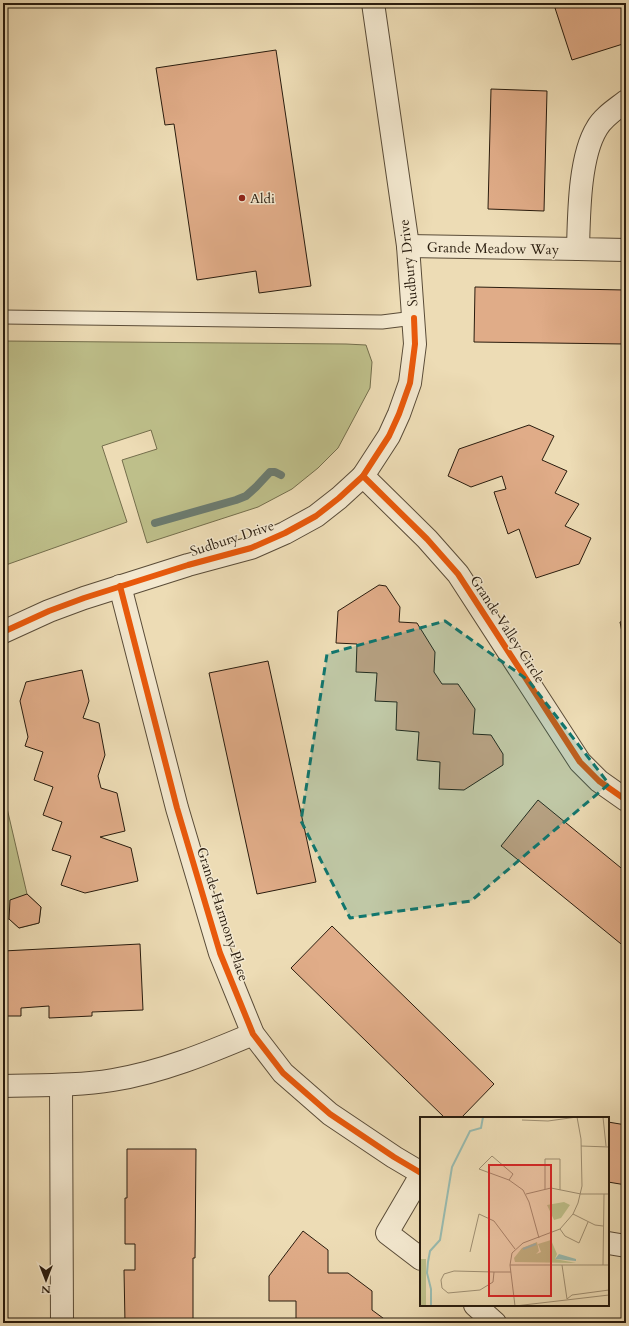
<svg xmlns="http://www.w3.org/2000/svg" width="629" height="1326" viewBox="0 0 629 1326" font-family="Cardo,serif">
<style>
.green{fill:#bebf8a;stroke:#746e4c}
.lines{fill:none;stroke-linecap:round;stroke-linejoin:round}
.stream{stroke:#6c7b6f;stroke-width:8}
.building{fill:#e0ac88;stroke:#291c0e}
.service-casing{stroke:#5a4c38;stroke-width:15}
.minor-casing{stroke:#5a4c38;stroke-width:24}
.service{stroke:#f3e8cf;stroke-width:13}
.minor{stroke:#f3e8cf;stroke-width:22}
.cycleway-casing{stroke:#f3e8cf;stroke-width:8}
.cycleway{stroke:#e8590c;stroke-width:6}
.marked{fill:#0f766e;fill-opacity:0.2;stroke:#0f766e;stroke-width:3;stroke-dasharray:8 5;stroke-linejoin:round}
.poi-dot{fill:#8f2418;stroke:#f3e8cf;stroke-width:1.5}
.labels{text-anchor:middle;stroke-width:3;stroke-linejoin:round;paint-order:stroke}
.poi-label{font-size:14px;fill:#291c0e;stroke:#f3e8cf;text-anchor:start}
.street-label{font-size:14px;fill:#291c0e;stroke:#f3e8cf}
.inset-river{fill:none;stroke:#99bbb0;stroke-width:2}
.inset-road{fill:none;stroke:#9f8f72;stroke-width:1}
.view{fill:#d62828;fill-opacity:0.15;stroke:#d62828;stroke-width:2}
.inset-edge{fill:none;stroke:#291c0e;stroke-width:2}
</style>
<rect width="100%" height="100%" fill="#eddcb5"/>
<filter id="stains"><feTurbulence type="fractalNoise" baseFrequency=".005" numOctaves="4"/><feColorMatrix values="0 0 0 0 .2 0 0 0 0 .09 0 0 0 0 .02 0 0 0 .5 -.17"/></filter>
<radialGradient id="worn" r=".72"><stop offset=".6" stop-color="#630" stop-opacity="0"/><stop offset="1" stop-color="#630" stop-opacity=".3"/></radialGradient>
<!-- green -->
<g class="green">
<path d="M3 341 346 344 366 345 372 362 370 388 338 448 318 468 292 489 258 507 147 543 122 460 157 449 151 430 102 446 127 522 3 566Z"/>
<path d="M3 791 27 894 41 907 39 923 19 928 9 919 3 920Z"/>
</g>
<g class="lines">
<!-- stream -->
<path class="stream" d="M155 523 236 500 246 496 256 487 270 472H275L281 475"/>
</g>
<!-- building -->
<g class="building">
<path d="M571 3H626V43L572 60 555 8Z"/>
<path d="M276 50 311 286 259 293 256 271 197 280 174 124 165 125 156 68Z"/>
<path d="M491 89 547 91 544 211 488 209Z"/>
<path d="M475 287 625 290 624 344 474 342Z"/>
<path d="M529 425 554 436 542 460 567 471 555 493 579 504 565 526 591 538 579 564 536 578 519 529 508 534 494 492 506 489 502 476 471 487 448 476 459 449Z"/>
<path d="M379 585 386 586 400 607 399 622 417 623 435 652 434 672 442 684H458L475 709 473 734 491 735 503 754V765L464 790 439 789 440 762 417 760 419 732 396 730 397 702 375 701 377 673 356 672 357 644 336 643 338 611Z"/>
<path d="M626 620V652L620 622Z"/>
<path d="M268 661 316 882 257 894 209 673Z"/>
<path d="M82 670 89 701 83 718 99 723 105 755 98 776 101 788 117 793 125 831 100 837 131 848 138 881 85 893 61 885 71 856 52 850 62 822 43 815 53 787 34 780 43 752 25 746 28 737 20 701 26 682Z"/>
<path d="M538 800 626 872V948L501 846Z"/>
<path d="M27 894 41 907 39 923 19 928 9 919 10 900Z"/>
<path d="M332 926 494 1084 461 1118H445L291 968Z"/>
<path d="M140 944 143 1010 92 1012V1016L49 1018V1006L21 1008V1016H3V951Z"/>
<path d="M608 1122 626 1125V1185L608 1182Z"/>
<path d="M127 1149H196L195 1258H193V1323H125L124 1270H135V1244H125V1198H127Z"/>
<path d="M303 1231 328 1250V1273H348L372 1291V1310L387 1321H402L404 1323H296V1301H269V1276Z"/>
</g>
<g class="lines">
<defs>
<path id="service" d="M3 317 382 322 414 318"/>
<g id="minor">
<path d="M626 101C616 109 603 117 597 128 579 157 579 215 578 249L626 250"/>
<path d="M408 246 578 249"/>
<path d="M363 476 427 539 458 574 580 762 599 781 626 800"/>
<path d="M120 586 177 808 220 953 253 1034 283 1073 330 1114 394 1157 421 1173"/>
<path d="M3 632 49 611 84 598 188 565 251 548 285 533 316 516 339 498 363 476 389 436 399 414 410 383 415 344 408 246 373 3"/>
<path d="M61 1085 62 1323"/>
<path d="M3 1086C40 1085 77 1086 113 1080 162 1072 208 1053 253 1034"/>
<path d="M421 1175 387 1233 421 1259"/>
<path d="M608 1243 626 1246"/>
<path d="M475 1305 495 1323"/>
</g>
</defs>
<!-- service casing -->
<use href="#service" class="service-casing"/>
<!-- minor casing -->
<use href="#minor" class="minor-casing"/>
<!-- service -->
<use href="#service" class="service"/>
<!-- minor -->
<use href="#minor" class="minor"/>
<defs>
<g id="cycleway">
<path d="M363 476 427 539 458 574 580 762 599 781 626 800"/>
<path d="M120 586 177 808 220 953 253 1034 283 1073 330 1114 394 1157 421 1173"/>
<path d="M3 632 49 611 84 598 188 565 251 548 285 533 316 516 339 498 363 476 389 436 399 414 410 383 415 344 414 318"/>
</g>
</defs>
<!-- cycleway casing -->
<use href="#cycleway" class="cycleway-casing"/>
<!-- cycleway -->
<use href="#cycleway" class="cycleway"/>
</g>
<!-- marked area -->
<path class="marked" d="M445 621 528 680 609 784 471 901 350 918 301 821 327 654Z"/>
<!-- markers -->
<circle class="poi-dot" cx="242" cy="198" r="4"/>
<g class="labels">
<!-- poi labels -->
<g class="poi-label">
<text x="250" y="203">Aldi</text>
</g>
<!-- street labels -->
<g class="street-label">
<text transform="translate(493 248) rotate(1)" y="5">Grande Meadow Way</text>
<text transform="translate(408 263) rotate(-96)" y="5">Sudbury Drive</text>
<text transform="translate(232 538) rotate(-18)" y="5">Sudbury Drive</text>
<text transform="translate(508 629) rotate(57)" y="5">Grande Valley Circle</text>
<text transform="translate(223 914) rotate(72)" y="5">Grande Harmony Place</text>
</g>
</g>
<!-- overview -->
<g transform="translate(420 1117)">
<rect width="189" height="189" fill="#eddcb5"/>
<path d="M144 85 150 88 141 101 134 103 127 88ZM131 123 137 137 135 142 156 146 95 145 94 141 102 131 117 125 119 134 116 137 121 135 118 127ZM0 142H6V189H0Z" fill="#bebf8a"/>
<path d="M139 137 156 142V144L135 142Z" fill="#99bbb0"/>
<path class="inset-river" d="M103 132 116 127M11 189V172L7 156 8 145 10 134 20 123 32 50 50 14 61 11 63 0"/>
<path class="inset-road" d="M183 0 186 29M102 3 128 4 157 0M161 29 189 30M89 63 93 57 72 39 59 52 89 63 103 73 109 85 119 121M125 72V42H140V73M106 77 131 71 161 77H189M153 97 175 108 183 109M140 112 145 119 159 126 168 105M50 135 59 97 74 104 95 132M90 148H189M142 148 147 182M183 148 184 77M34 154 74 155 73 165 60 173 28 176 22 171 21 163 24 157ZM74 155H91M147 182 152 178 189 173M95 189 90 148 92 136 103 126 140 112 153 97 158 86 162 69 161 22 157 0M95 189 189 178"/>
<path class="view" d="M69 48H131V179H69Z"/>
<rect width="189" height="189" class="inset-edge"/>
</g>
<!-- margin -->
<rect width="629" height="1326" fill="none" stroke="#eddcb5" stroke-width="16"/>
<rect x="4" y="4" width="621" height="1318" fill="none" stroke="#291c0e" stroke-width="2"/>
<rect x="8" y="8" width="613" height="1310" fill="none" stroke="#291c0e"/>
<!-- north arrow -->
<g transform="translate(46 1280) rotate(180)" stroke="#f3e8cf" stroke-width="3" paint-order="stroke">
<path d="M0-3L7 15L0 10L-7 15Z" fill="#291c0e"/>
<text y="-6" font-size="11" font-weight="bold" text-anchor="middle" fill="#291c0e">N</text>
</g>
<rect width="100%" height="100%" filter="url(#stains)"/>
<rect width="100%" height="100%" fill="url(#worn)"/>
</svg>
